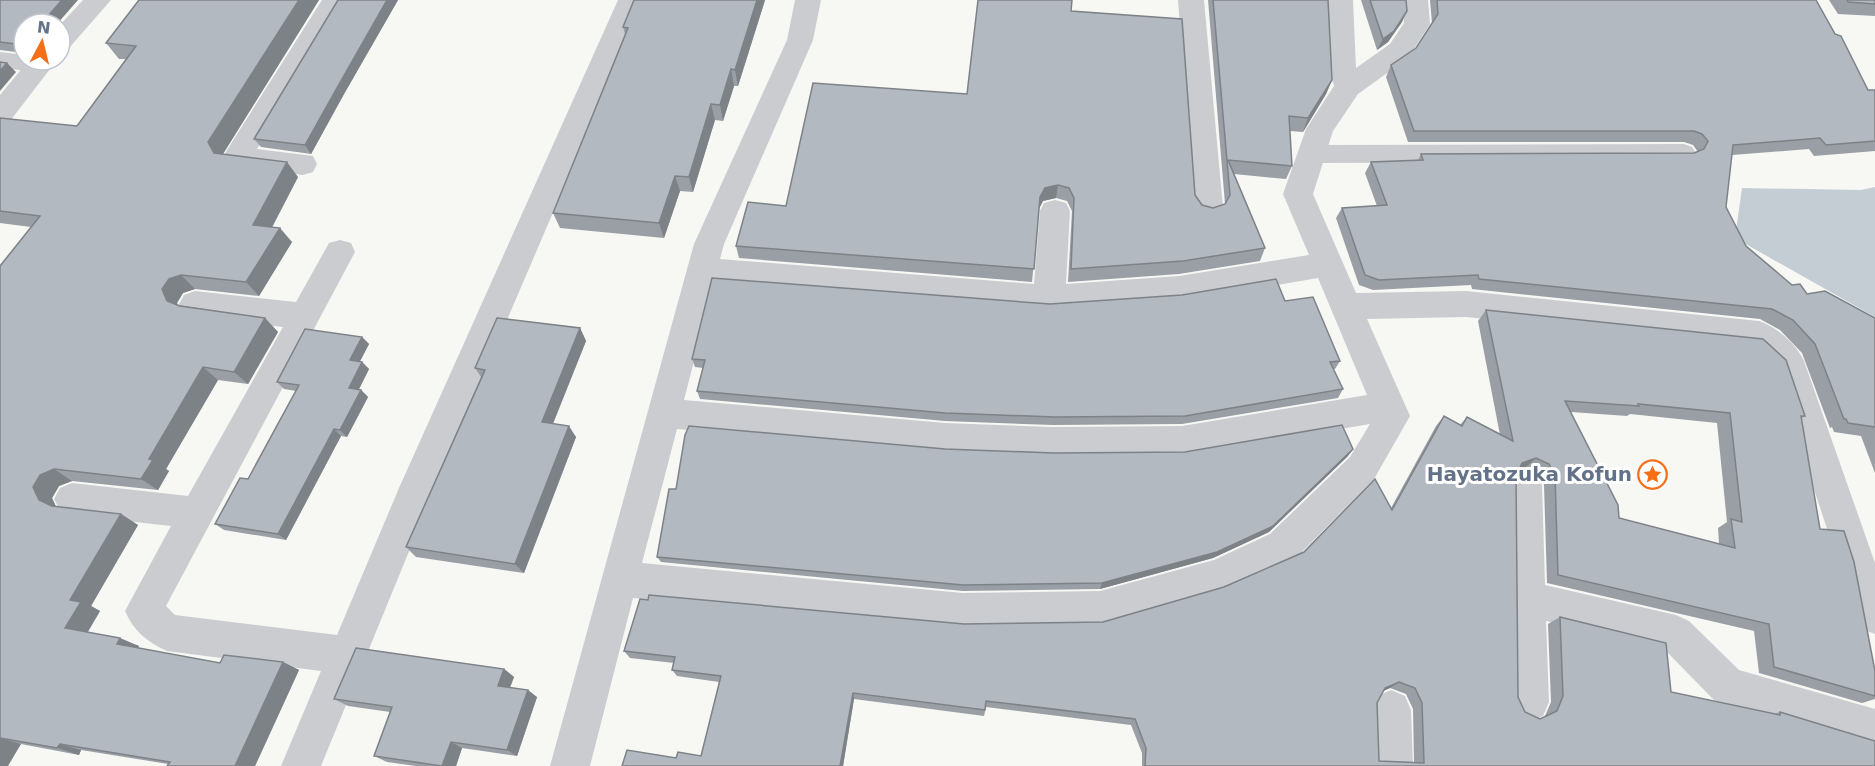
<svg xmlns="http://www.w3.org/2000/svg" width="1875" height="766" viewBox="0 0 1875 766" font-family="'DejaVu Sans',sans-serif">
<style>
.water{fill:#c5cdd4}
.lines{fill:none;stroke-linecap:round;stroke-linejoin:round}
.lane{fill:#caccd0;fill-rule:evenodd}
.street{fill:#caccd0;fill-rule:evenodd}
.wall{fill:#9a9fa6;fill-rule:evenodd}
.shaded-wall{fill:#7d8287}
.building{fill:#b3b9c1;stroke:#7d8287;stroke-width:1.5;fill-rule:evenodd}
.labels{text-anchor:middle;stroke-width:6;stroke-linejoin:round;paint-order:stroke}
.poi-label{font-size:20px;font-weight:bold;fill:#637288;stroke:#fff;text-anchor:end}
</style>
<rect width="100%" height="100%" fill="#f7f8f4"/>
<!-- water -->
<path class="water" d="M1875 187V317L1735 238 1742 188 1861 190Z"/>
<g class="lines">
<!-- lane -->
<g class="lane">
<path d="M0 52 24 55V60H49L51 64 48 69 40 72 0 68Z"/>
<path d="M1684 144 1692 147 1696 153 1692 159 1684 162 1312 163 1304 160 1300 154 1304 148 1312 145Z"/>
</g>
<!-- street -->
<g class="street">
<path d="M83 0H111L69 48 60 51V25Z"/>
<path d="M322 0H348L257 149 313 156 317 164 313 172 303 175 227 166 223 158 227 150Z"/>
<path d="M618 0H644L435 488 321 766H281L321 671 167 651C148 643 133 630 125 611L171 526 72 515 60 510 54 499 60 488 72 483 188 496 283 327 195 317 184 313 179 304 184 295 195 291 296 302 329 243 340 240 351 243 355 252 166 606 175 615 337 635 399 488Z"/>
<path d="M795 0H821L813 40 724 244 720 259 1034 284 1040 211 1044 203 1055 200 1066 203 1070 211 1066 284 1179 276 1309 255 1283 194 1306 129 1334 86 1329 66 1327 0H1353L1356 68 1390 44 1404 23 1402 0H1428L1430 24 1408 58 1358 94 1333 131 1313 194 1356 293 1466 291 1759 321C1777 327 1796 344 1804 361L1875 563V634L1862 629 1856 616 1774 369 1751 347 1466 317 1367 319 1410 416 1374 479 1296 558 1218 593 1100 627 963 629 633 598 590 766H550L694 244 787 40ZM1318 278 1367 395 1182 426 1053 427 945 423 684 400 714 283 1049 311 1179 302ZM1370 424 1350 457 1270 534 1214 560 1100 591 963 593 642 563 677 429 945 453 1053 457 1182 456Z"/>
<path d="M1178 0H1204L1223 208 1218 216 1208 219 1198 216 1193 208Z"/>
<path d="M29 60H57L10 121 0 124V95Z"/>
<path d="M1525 469 1537 474 1542 485 1545 585 1676 615 1689 621 1739 670 1875 709V749L1714 700 1665 650 1546 621 1549 702 1543 716 1529 722 1515 716 1509 702 1508 485 1513 474Z"/>
<path d="M1391 690 1405 696 1411 710 1413 766H1373L1371 710 1377 696Z"/>
</g>
</g>
<!-- wall -->
<g class="wall">
<path d="M0 0 24 24V53L0 50Z"/>
<path d="M139 0H319L223 154 298 177 272 227 292 242 259 296 195 289 183 293 177 303 178 305 265 318 278 332 248 384 218 380 166 469 169 471 158 490 72 481 59 486 52 498 56 507 121 514 138 525 91 606 100 611 88 632 139 646 138 648 220 663 283 662 299 670 255 766H167L168 764 81 750 79 755 21 744 0 766 31 227 0 223V118L77 126 126 59H119L106 43Z"/>
<path d="M338 0H398L344 94 311 154 261 147 254 139Z"/>
<path d="M765 0 738 86H734L723 121 715 120 693 192 680 191 664 238 560 228 553 213 625 34 623 27Z"/>
<path d="M1208 0H1328L1332 80 1326 94 1303 132 1290 131 1292 166 1286 179 1234 174 1265 248 1260 261 1179 274 1068 282 1072 211 1067 201 1056 198 1043 201 1039 209 1032 282 739 258 736 246 786 206 967 94 1071 11 1202 205 1213 208 1225 204Z"/>
<path d="M1361 0H1406L1402 22 1388 42 1377 50Z"/>
<path d="M1430 0H1816L1868 90H1875V151L1814 156 1809 149 1732 155 1726 207 1746 246 1792 285 1807 294 1875 318V473L1861 436 1834 432 1832 427 1830 428 1802 353 1780 330 1760 319 1472 289 1471 285 1373 290 1359 285 1336 218 1342 208 1377 206 1365 173 1371 162 1418 160 1421 154 1694 153 1698 152 1693 145 1684 142H1408L1386 77 1391 65 1416 48 1432 23Z"/>
<path d="M1829 0H1875V16L1838 14Z"/>
<path d="M1285 301 1340 361 1335 369H1333L1343 389 1338 398 1182 424 1053 425 945 421 700 399 697 391 703 368 695 367 692 359 1050 304Z"/>
<path d="M1486 310 1805 416 1801 419 1820 529 1875 671V699L1862 703 1759 673 1754 631 1547 583 1544 485 1539 473 1526 467 1519 470 1516 476 1518 697 1525 712 1540 719 1545 716 1551 702 1548 624 1560 617 1671 692 1774 714 1780 712 1875 766H1142V753L1131 725 986 707 984 716 854 699 843 766H622L676 758 701 756 719 682 677 676 672 670 674 663 630 658 624 651 964 624 1103 622 1224 587 1304 552 1391 508 1436 426 1444 416 1460 425 1467 417 1500 435 1478 321ZM1571 412 1627 416 1630 414 1717 423 1727 522 1718 528 1719 544 1619 518ZM1390 688 1406 694 1413 709 1414 762 1379 761 1377 703 1383 691Z"/>
<path d="M580 328 586 341 553 424 576 437 524 573 416 557 406 547 481 377 475 368Z"/>
<path d="M362 337 369 344 360 361 362 362 369 369 359 389 361 390 368 397 347 437 341 436 286 540 224 530 215 524 248 479 296 391 284 389 277 382Z"/>
<path d="M945 449 1054 453 1348 456 1269 532 1213 558 1100 589 963 591 661 562 657 557 676 489Z"/>
<path d="M504 669 514 677 510 687 537 697 517 756 462 748 456 766H416L387 762 374 756 390 712 348 706 334 699Z"/>
</g>
<!-- shaded-wall -->
<g class="shaded-wall">
<path d="M62 0H78L57 24H41Z"/>
<path d="M299 0H319L221 157 214 153 208 142Z"/>
<path d="M387 0H398L344 94 311 154 305 145 338 86Z"/>
<path d="M757 0H765L738 86 735 70Z"/>
<path d="M1407 11 1402 22 1388 42 1377 50 1383 39Z"/>
<path d="M24 44V53L20 49Z"/>
<path d="M7 63 16 72 0 91V71Z"/>
<path d="M731 69 734 86 723 121 720 105Z"/>
<path d="M1332 80 1326 94 1303 132 1308 118Z"/>
<path d="M711 104 715 120 693 192 689 177Z"/>
<path d="M287 162 298 177 266 239 253 225Z"/>
<path d="M675 176 680 191 664 238 659 223Z"/>
<path d="M1058 185 1056 198 1043 201 1038 210 1040 197 1045 188Z"/>
<path d="M280 228 292 242 259 296 246 282Z"/>
<path d="M181 275 195 289 183 293 177 303 182 314 167 301 162 289 169 279Z"/>
<path d="M265 318 278 332 248 384 234 372Z"/>
<path d="M580 328 586 341 549 433 542 422Z"/>
<path d="M362 337 369 344 357 367 350 360Z"/>
<path d="M362 362 369 369 356 395 349 388Z"/>
<path d="M203 367 218 380 166 469 169 471 158 490 141 479 149 459Z"/>
<path d="M361 390 368 397 347 437 340 430Z"/>
<path d="M569 426 576 437 524 573 515 564Z"/>
<path d="M334 429 341 436 286 540 278 534Z"/>
<path d="M1353 449 1348 456 1269 532 1213 558 1100 589 1102 583Z"/>
<path d="M1536 458 1526 467 1512 472 1522 463Z"/>
<path d="M54 469 72 481 59 486 52 498 58 511 39 500 33 487 40 475Z"/>
<path d="M121 514 138 525 91 606 100 611 85 636 65 628 70 600Z"/>
<path d="M120 638 139 646 136 652 117 644Z"/>
<path d="M283 662 299 670 255 766H235Z"/>
<path d="M504 669 514 677 508 693 498 686Z"/>
<path d="M1399 682 1390 688 1376 694 1385 688Z"/>
<path d="M528 690 537 697 517 756 507 750Z"/>
<path d="M853 693 854 699 843 766H840Z"/>
<path d="M0 738 21 744 8 766H0Z"/>
<path d="M451 742 462 748 456 766H442Z"/>
<path d="M60 744 81 750 79 755 57 748Z"/>
</g>
<!-- building -->
<g class="building">
<path d="M0 0H62L41 24H24V44L20 49 16 44 0 42Z"/>
<path d="M139 0H299L208 142 214 153 287 162 253 225 280 228 246 282 181 275 169 279 162 289 167 301 180 306 265 318 234 372 203 367 149 459 153 460 141 479 54 469 40 475 33 487 39 500 52 506 121 514 70 600 81 602 65 628 120 638 117 644 220 663 224 655 283 662 235 766H167L170 762 60 744 57 748 0 738V266L40 216 0 211V118L77 126 136 46 106 43Z"/>
<path d="M338 0H387L338 86 305 145 254 139Z"/>
<path d="M634 0H757L735 70 731 69 720 105 711 104 689 177 675 176 659 223 553 213 628 28 623 27Z"/>
<path d="M978 0H1072L1071 11 1182 19 1195 195 1202 205 1213 208 1225 204 1230 195 1213 0H1328L1332 80 1308 118 1289 116 1292 166 1228 160 1265 248 1183 261 1071 269 1074 198 1069 188 1058 185 1045 188 1040 197 1034 269 736 246 748 202 786 206 813 83 967 94Z"/>
<path d="M1370 0H1406L1407 11 1394 31 1383 39Z"/>
<path d="M1437 0H1816L1835 34 1841 36 1868 90H1875V141L1826 145 1820 138 1733 145 1726 207 1746 246 1792 285 1800 284 1807 294 1825 291 1875 318V427L1848 423 1846 419H1844L1815 344 1793 320 1772 309 1479 279 1478 275 1379 280 1365 275 1342 208 1387 205 1371 162 1423 160 1421 154 1694 153 1704 149 1708 141 1702 134 1694 131H1414L1391 65 1416 48 1438 14Z"/>
<path d="M1847 0H1875V4L1848 2Z"/>
<path d="M0 62 7 63 0 71Z"/>
<path d="M712 278 1050 304 1182 295 1276 279 1285 301 1313 297 1340 361 1330 362 1343 389 1185 416 1055 417 945 413 697 391 705 360 692 359Z"/>
<path d="M1486 310 1763 339 1786 360 1805 416H1801L1820 529 1844 531 1854 562 1875 671V696L1774 667 1769 624 1558 575 1555 476 1549 464 1536 458 1522 463 1516 476 1518 697 1525 712 1540 719 1557 711 1563 696 1560 617 1666 643 1671 692 1780 715V712L1875 741V766H1145L1146 748 1135 719 986 701 985 710 853 693 840 766H622L627 750 676 758 678 752 701 756 721 676 672 670 675 657 624 651 640 599 648 600 649 595 964 624 1103 622 1224 587 1304 552 1375 479 1392 510 1444 416 1462 426 1467 417 1513 441ZM1565 401 1639 406 1638 404 1730 413 1742 522 1731 519 1735 548 1619 518 1618 505ZM1399 682 1415 688 1422 703 1424 763 1379 761 1377 703 1385 688Z"/>
<path d="M497 318 580 328 542 422 569 426 515 564 406 547 485 370 475 368Z"/>
<path d="M305 329 362 337 350 360 362 362 349 388 361 390 340 430 334 429 278 534 215 524 240 478 248 479 299 385 277 382Z"/>
<path d="M1342 425 1353 449 1273 526 1217 552 1102 583 963 585 657 557 669 489H676L685 435 689 426 945 449 1054 453 1185 452Z"/>
<path d="M356 648 504 669 498 686 528 690 507 750 451 742 442 766 374 756 392 707 334 699Z"/>
</g>
<!-- icons -->
<defs>
<symbol id="sight-ring" viewBox="-11 -11 22 22"><circle r="9.5" fill="#fff" stroke="#f46f18" stroke-width="1.5"/><path d="M0-6L1.8-2.2L6-1.7L2.9 1.2L3.7 5.4L0 3.3L-3.7 5.4L-2.9 1.2L-6-1.7L-1.8-2.2Z" fill="#f46f18"/></symbol>
</defs>
<g fill-rule="evenodd">
<use href="#sight-ring" x="1636" y="458" width="33" height="33"/>
</g>
<g class="labels">
<!-- poi labels -->
<g class="poi-label">
<text x="1632" y="481">Hayatozuka Kofun</text>
</g>
</g>
<!-- north arrow -->
<g transform="translate(42 42) rotate(7)"><circle r="28" fill="#ffffff" stroke="#c1c7cf" stroke-width="1.5"/>
<path d="M0-4.5L10 22L0 15L-10 22Z" fill="#f46f18"/>
<text y="-9" font-size="16" font-weight="bold" text-anchor="middle" fill="#637288">N</text>
</g>
</svg>
